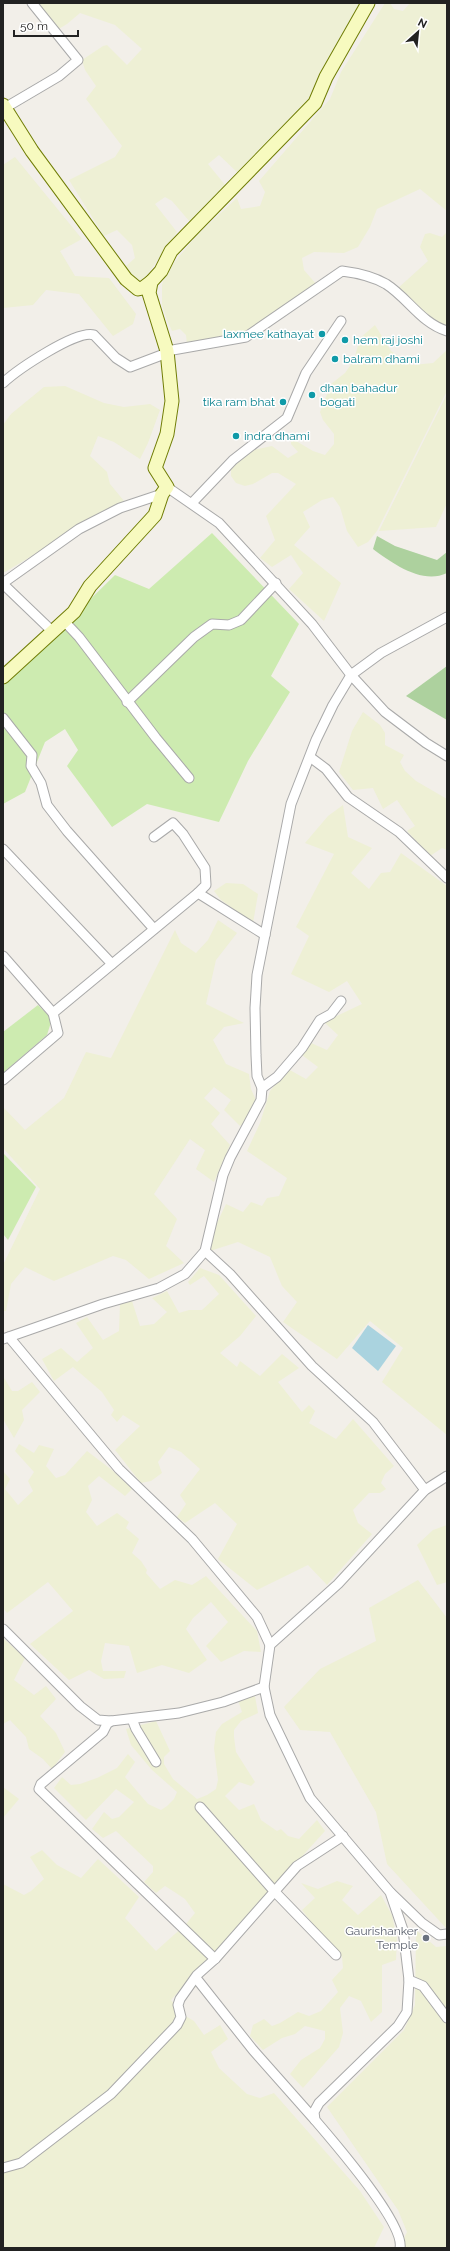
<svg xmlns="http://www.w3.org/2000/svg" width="450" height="2251" viewBox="0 0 450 2251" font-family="Raleway,sans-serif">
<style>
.farmland{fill:#eef0d5}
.grass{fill:#cdebb0}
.forest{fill:#add19e}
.water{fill:#aad3df}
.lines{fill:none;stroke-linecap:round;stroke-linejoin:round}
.street-casing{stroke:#a9a9a9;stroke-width:11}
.secondary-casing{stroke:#707d05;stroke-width:15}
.street{stroke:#fff;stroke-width:9}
.secondary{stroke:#f7fabf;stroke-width:13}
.culture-dot{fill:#0f9aa8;stroke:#fff;stroke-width:1.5}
.worship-dot{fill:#6b7280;stroke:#fff;stroke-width:1.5}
.labels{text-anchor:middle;stroke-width:3;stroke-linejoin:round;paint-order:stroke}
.culture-label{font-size:12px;fill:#0d838f;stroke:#fff;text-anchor:start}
.worship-label{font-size:12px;fill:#5b616d;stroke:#fff;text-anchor:end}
</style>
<rect width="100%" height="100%" fill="#f2efe9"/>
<!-- farmland -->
<g class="farmland">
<path d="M34 3H366L312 98 239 174 219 155 208 164 226 186 190 222 172 201 165 197 155 204 177 232 143 281 137 280 125 267 135 258 132 245 117 230 104 236 69 180 115 157 122 146 86 99 96 86 85 70 82 60 103 46 107 45 127 65 142 49 115 25 80 13 67 24 57 30Z"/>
<path d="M385 3H390L394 9 403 11 410 3H447V211L420 189 377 209 370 227 358 247 344 253 314 252 302 258 304 270 317 285 249 333 187 344 186 335 180 329 172 331 167 320 162 305V285L165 274 196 236 237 198 241 209 260 206 265 192 259 181 330 99 341 72Z"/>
<path d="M15 157 82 239 60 251 75 276 109 278 136 314 133 324 113 336 79 294 46 290 33 305 3 308V165Z"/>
<path d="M447 232V330L433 323 397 289 428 261 420 247 425 234 430 233 442 237Z"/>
<path d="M375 325 391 351 412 365 433 363 447 350V391L377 531 368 542 358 547 347 531 340 507 333 497 322 500 303 512 310 527 294 545 341 583 324 621 289 589 303 573 291 555 272 567 260 558 275 540 266 516 296 484 278 473H272L253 484 245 486 236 483 231 476V468L253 450 272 446 288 458 298 452 291 444V438L313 451 325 455 334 444V434L323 420 320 412 331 384 345 373 354 360 360 338Z"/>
<path d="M65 386 104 403 124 407 150 404 160 410 148 443 140 459 114 442 98 436 90 456 107 472 110 484 124 501 5 572H3V425L11 414 44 387Z"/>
<path d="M447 394V503L436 527 379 531Z"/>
<path d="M363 712 380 725 385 733V745L404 755 400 762 405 771 416 781 447 799V850L442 848 430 856 407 831 415 826 397 800 383 809 373 788 353 790 339 772 352 731Z"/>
<path d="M343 805 348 837 372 848 351 873 369 889 381 873 390 872 401 853 447 886V1435L382 1382 403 1348 370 1321 337 1359 283 1322 297 1302 282 1286 270 1257 238 1242 210 1251 215 1227 226 1204 243 1212 251 1202 262 1206 267 1198 279 1196 287 1178 247 1151 260 1123 270 1091 288 1069 306 1079 318 1067 302 1055 311 1043 327 1050 338 1035 324 1022 362 1004 347 981 329 992 291 974 309 936 296 927 334 854 305 843 328 816Z"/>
<path d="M226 883 243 884 258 894 253 923 221 900 214 891Z"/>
<path d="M218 920 237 933 216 960 206 1004 244 1023 224 1027 213 1040 226 1064 249 1074 251 1089 256 1100 251 1118 240 1126 224 1110 231 1100 214 1087 204 1098 220 1113 211 1124 230 1145 214 1182 196 1169 205 1150 190 1139 154 1194 177 1219 166 1246 184 1263 149 1279 126 1260 113 1256 54 1281 25 1267 11 1284 6 1311H3V1265L40 1189 3 1148V1107L25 1130 64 1098 86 1052 111 1058 175 930 181 943 196 953 208 940Z"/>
<path d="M200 1268 219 1275 256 1316 240 1336 220 1353 237 1367 240 1361 260 1376 282 1354 299 1368 278 1382 302 1412 309 1405 315 1411 309 1423 336 1439 353 1419 394 1466 385 1474 381 1483 386 1489 380 1493H369L353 1510 358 1523 372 1534 327 1585 308 1565 257 1590 218 1559 237 1524 215 1503 185 1523 177 1517 186 1504 180 1495 200 1469 181 1452 169 1447 158 1462 162 1473 151 1481 141 1483 115 1450 140 1426 123 1415 117 1422 111 1415 114 1410 102 1392 73 1367 54 1381 42 1359 61 1348 77 1362 93 1348 76 1323 87 1317 103 1340 119 1331 120 1304 132 1301 140 1326 154 1324 167 1312 152 1298 167 1291 179 1313 189 1310H202L219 1294 204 1276 190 1285 188 1282Z"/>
<path d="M3 1376 12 1391H18L32 1382 40 1392 22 1410 24 1420 14 1438 3 1419Z"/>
<path d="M19 1444 34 1453 39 1445 54 1449 46 1466 56 1478 65 1475 87 1451 112 1470 132 1489 125 1496 99 1476 88 1486 92 1500 86 1512 97 1526 117 1513 129 1522 126 1528 139 1539 132 1553 141 1561 147 1570 146 1573 160 1589 175 1580 192 1585 206 1576 257 1631 261 1652 244 1651 221 1662 206 1646 228 1622 211 1602 193 1618 186 1629 207 1660 189 1673 162 1665 137 1673 129 1646 105 1643 101 1661 103 1671H126L124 1678 104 1679 89 1670 69 1680 30 1644 73 1611 48 1582 7 1613 3 1608V1471L10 1479 5 1489 18 1505 33 1491 28 1481 34 1472 15 1451Z"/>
<path d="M447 1525V1582L437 1585 417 1545 433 1530Z"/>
<path d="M418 1580 447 1618V1929L387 1864 376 1812 330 1732 300 1730 284 1707 320 1669 376 1641 369 1608Z"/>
<path d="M3 1638 25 1658 14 1680 34 1695 46 1686 56 1699 40 1716 56 1733 65 1752 52 1769 43 1759 29 1749 26 1737 10 1720 3 1724Z"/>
<path d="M255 1696 258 1713 241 1721 234 1730V1737L236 1752 255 1782 251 1786 239 1782 225 1796 239 1810 254 1804 261 1820 277 1831 281 1829 288 1836 299 1839 317 1820 325 1831 191 1979 196 1987 190 1991 180 1990 171 2000 182 2014 194 2021 204 2035 220 2025 228 2039 211 2052 219 2068 247 2094 260 2098 274 2093 360 2191 384 2227 374 2248H3V1884L24 1895 31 1891 44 1879 30 1857 42 1850 57 1865 81 1878 98 1859 139 1897 125 1918 156 1951 186 1924 195 1913 185 1899 176 1893 165 1886 156 1893 144 1882 153 1872V1866L116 1831 103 1838 92 1829 104 1812 112 1819 119 1817 134 1802 116 1789 86 1820 54 1788 62 1777 71 1785 80 1784 97 1778 117 1768 128 1754 135 1762 125 1777 148 1804 161 1810 167 1806 174 1799 177 1792 152 1770 131 1745 126 1729 156 1721 170 1751 164 1757V1764L173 1779 197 1799 207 1795 216 1789 218 1780 214 1748 216 1732 222 1724 242 1712 238 1700Z"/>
<path d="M3 1787 19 1799 3 1818Z"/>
<path d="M337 1881 353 1886 342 1900 358 1915 381 1895 392 1915 397 1939 396 1960 382 1965V2012L371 2022 361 2001 349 1996 340 2008 343 2033 339 2047 303 2088 290 2074 301 2060 320 2048 325 2039V2031L305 2026 295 2034 282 2038 263 2050 250 2036 253 2025 264 2019 272 2026 280 2023 298 2012 309 2016 321 2011 338 1992 332 1980 343 1968 342 1957 325 1940 302 1910 315 1898 301 1883 318 1889Z"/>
<path d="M416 1930 436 1947 447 1946V2248H399L407 2232 398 2210 327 2107 404 2030 415 2005Z"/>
</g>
<!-- grass -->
<g class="grass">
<path d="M212 533 299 624 271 676 290 692 248 761 219 822 147 804 112 827 67 766 78 750 65 729 45 742 25 792 3 804V685L115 575 149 589Z"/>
<path d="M38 1005 52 1019 47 1035 3 1073V1032Z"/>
<path d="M3 1153 36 1187 8 1240 3 1234Z"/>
</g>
<!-- forest -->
<g class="forest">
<path d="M377 536 395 546 437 560 447 552V573C422 585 392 563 373 549Z"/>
<path d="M447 666V720L406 696Z"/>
</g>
<!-- water -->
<path class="water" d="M368 1325 396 1346 378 1371 352 1348Z"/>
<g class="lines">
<defs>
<g id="street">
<path d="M3 109 59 76 78 60 32 3"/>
<path d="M167 351 246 337 342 271C358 273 372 276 386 284 408 298 421 323 447 331"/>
<path d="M3 383C17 370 77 329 94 335L116 358 130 367 167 353"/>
<path d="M167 487 219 523 312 624 351 675 385 712 426 743 447 756"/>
<path d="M192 503 233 460 287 418 306 373 341 321"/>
<path d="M3 583 79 529 120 508 162 494"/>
<path d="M3 584 52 631"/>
<path d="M64 621 79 637 156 738 189 778"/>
<path d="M127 702 194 637 212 624 229 625 241 620 276 583"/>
<path d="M3 718 32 755 31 766 41 783 47 805 67 831 154 929"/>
<path d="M310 757 326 769 348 797 399 832 447 878"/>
<path d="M154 837 173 823 183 834 205 868 206 885 198 893"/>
<path d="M3 849 112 964"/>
<path d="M3 956 53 1013"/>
<path d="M3 1080 58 1033 53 1013 198 893 265 935"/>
<path d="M262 1088 277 1077 302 1048 320 1020 331 1014 341 1001"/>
<path d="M205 1251 230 1274 312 1366 373 1422 425 1490"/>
<path d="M9 1337 119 1469 192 1539 257 1617 270 1645"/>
<path d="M3 1339 103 1304 159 1288 185 1274 205 1251 223 1175 230 1158 261 1100 262 1088 257 1076 256 1055 255 1008 257 975 291 804 316 740 333 705 351 675 381 653 447 617"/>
<path d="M3 1629 80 1706 98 1720 111 1721 179 1713 223 1702 264 1687"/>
<path d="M132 1719 136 1729 156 1762"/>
<path d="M111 1721 107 1724 103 1732 41 1784 39 1789 215 1959"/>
<path d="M200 1807 275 1892 336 1955"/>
<path d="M391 1893 422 1923 439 1935 447 1934"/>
<path d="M196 1978 253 2050 315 2120"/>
<path d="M409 1980 423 1986 447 2018"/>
<path d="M3 2168 21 2163 111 2094 177 2025 181 2017 178 2005 180 1999 197 1975 215 1959 297 1866 343 1836"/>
<path d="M400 2248C405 2224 333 2141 315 2120L314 2112 319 2103 398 2026 407 2012 409 1980 403 1930 390 1892 310 1798 270 1715 264 1687 270 1645 338 1584 425 1490 447 1476"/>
</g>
<g id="secondary">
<path d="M3 105 32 151 126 279 138 289 143 288 151 282"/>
<path d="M3 677 74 612 90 586 155 515 162 494 167 487 155 468 167 434 172 401 167 351 149 293 151 282 161 271 171 251 315 103 326 77 368 3"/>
</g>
</defs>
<!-- street casing -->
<use href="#street" class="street-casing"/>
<!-- secondary casing -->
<use href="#secondary" class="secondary-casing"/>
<!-- street -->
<use href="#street" class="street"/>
<!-- secondary -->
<use href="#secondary" class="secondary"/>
</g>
<!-- markers -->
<g class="culture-dot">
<circle cx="322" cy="334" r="4"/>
<circle cx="345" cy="340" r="4"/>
<circle cx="335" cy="359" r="4"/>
<circle cx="312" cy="395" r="4"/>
<circle cx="283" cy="402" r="4"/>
<circle cx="236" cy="436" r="4"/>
</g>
<circle class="worship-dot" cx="426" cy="1938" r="4"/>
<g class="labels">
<!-- culture labels -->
<g class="culture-label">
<text x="314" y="338" text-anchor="end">laxmee kathayat</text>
<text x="353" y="344">hem raj joshi</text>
<text x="343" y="363">balram dhami</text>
<text x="320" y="392">dhan bahadur<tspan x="320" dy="14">bogati</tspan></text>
<text x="275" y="406" text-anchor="end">tika ram bhat</text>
<text x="244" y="440">indra dhami</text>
</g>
<!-- worship labels -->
<g class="worship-label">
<text x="418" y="1935">Gaurishanker<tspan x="418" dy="14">Temple</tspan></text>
</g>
</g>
<!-- border -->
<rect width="450" height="2251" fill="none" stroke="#222222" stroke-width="8"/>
<!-- north arrow -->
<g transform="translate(418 32) rotate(27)" stroke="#ffffff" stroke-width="3" paint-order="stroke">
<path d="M0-3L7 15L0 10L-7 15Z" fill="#222222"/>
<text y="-6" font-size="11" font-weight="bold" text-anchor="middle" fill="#222222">N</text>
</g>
<!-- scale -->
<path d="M14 30v6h64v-6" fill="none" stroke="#222222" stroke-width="2"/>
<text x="20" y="30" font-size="12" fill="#222222" stroke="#ffffff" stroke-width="3" paint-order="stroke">50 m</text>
</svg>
